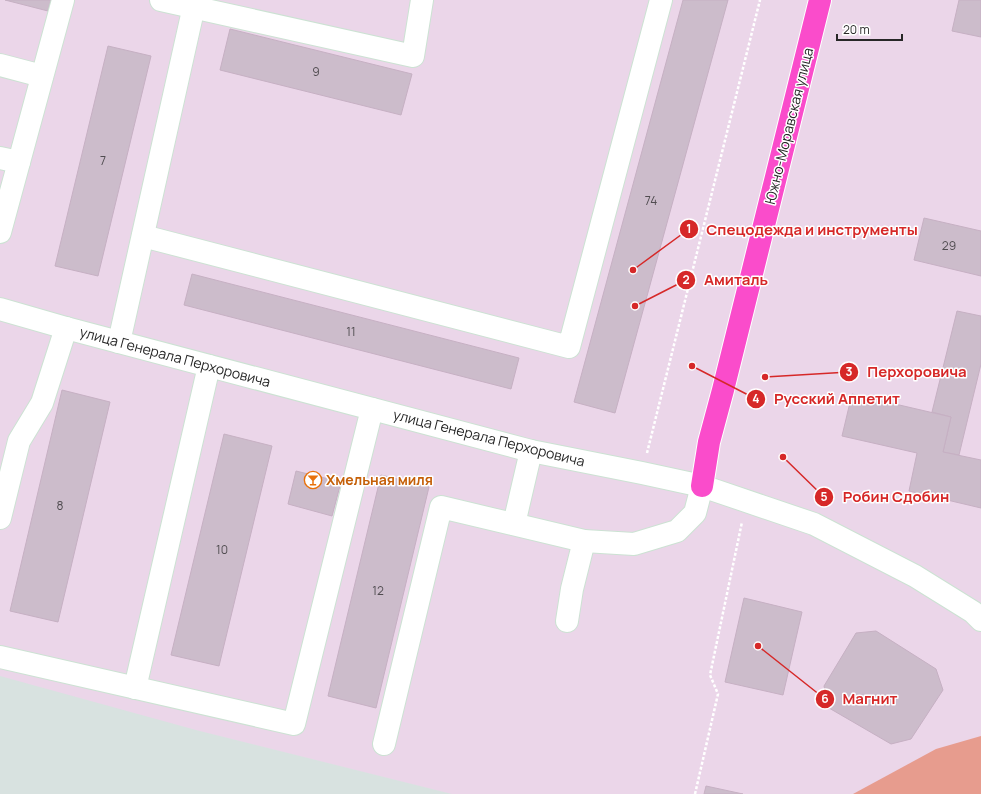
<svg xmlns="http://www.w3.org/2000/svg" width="981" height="794" viewBox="0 0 981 794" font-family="Manrope,sans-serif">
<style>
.industrial{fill:#d8e2e0}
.green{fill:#e79c8e}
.building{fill:#ccbccb;stroke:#c6b0c3}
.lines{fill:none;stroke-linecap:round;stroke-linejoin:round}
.minor-casing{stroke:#cce2d3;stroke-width:24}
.major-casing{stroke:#fff;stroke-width:24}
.path{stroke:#fff;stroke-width:2.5;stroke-dasharray:3 2;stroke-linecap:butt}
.minor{stroke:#fff;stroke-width:22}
.major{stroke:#fa4ccb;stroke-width:22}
.labels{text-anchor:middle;stroke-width:3;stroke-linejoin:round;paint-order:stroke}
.number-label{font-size:12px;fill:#504c50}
.street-label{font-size:14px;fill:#272727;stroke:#fff}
.food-label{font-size:14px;font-weight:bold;fill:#c56008;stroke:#fff;text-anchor:start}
.leader{fill:none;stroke:#d62828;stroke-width:1.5}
.callout-dot{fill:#d62828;stroke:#fff;stroke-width:1.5}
.mark-label{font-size:12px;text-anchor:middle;font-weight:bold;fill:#fff}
.callout-label{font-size:15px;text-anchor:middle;font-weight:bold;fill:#d62828;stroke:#fff;stroke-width:3;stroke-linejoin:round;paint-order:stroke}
</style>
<rect width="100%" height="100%" fill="#ebd6e9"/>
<!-- industrial -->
<path class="industrial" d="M0 676 196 730 452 794H0Z"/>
<!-- green -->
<path class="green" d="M981 736V794H853L936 749Z"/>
<!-- building -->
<g class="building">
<path d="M5 0H51L48 11Z"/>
<path d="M683 0H728L615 413 574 402Z"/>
<path d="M959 0H981V37L952 31Z"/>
<path d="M230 29 412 74 401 115 220 70Z"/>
<path d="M108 46 151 56 98 276 55 266Z"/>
<path d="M924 218 981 231V276L914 260Z"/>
<path d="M192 274 519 358 511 389 184 305Z"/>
<path d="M957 311 981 316V364L959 455 943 452 951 417 932 412Z"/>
<path d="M62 390 110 402 58 622 10 611Z"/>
<path d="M852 394 951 417 943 452 981 460V508L909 491 917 453 842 436Z"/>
<path d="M224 434 272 446 219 666 171 655Z"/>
<path d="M296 471 341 482 332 516 288 504Z"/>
<path d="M381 475 429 487 376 708 328 696Z"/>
<path d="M744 598 802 612 783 695 725 682Z"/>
<path d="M876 631 936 669 943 690 911 739 891 744 829 708 824 686 856 633Z"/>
<path d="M706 786 743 794H704Z"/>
</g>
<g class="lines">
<defs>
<g id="minor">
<path d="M161 0 413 56 422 0"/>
<path d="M0 65 42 76"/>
<path d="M0 158 19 162"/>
<path d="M0 232 63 0"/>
<path d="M143 236 569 347 661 0"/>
<path d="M0 309 66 328 531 451 642 473 702 486 814 524 915 576 973 612 981 620"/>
<path d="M119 342 194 6"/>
<path d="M0 518 19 441 42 403 66 328"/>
<path d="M514 524 531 451"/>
<path d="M567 621 572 589 584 541"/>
<path d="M0 657 294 724 372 409"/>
<path d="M135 688 209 366"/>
<path d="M384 744 441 507 584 541 634 544 677 531 695 513 702 486"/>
</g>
<path id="major" d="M702 486 709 442 723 390 820 0"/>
</defs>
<!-- minor casing -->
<use href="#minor" class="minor-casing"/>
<!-- major casing -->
<use href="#major" class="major-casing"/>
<!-- path -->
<g class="path">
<path d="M647 453 760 0"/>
<path d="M695 794 718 694 710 675 742 522"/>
</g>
<!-- minor -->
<use href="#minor" class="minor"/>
<!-- major -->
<use href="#major" class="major"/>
</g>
<!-- icons -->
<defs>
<symbol id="bar-ring" viewBox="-11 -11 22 22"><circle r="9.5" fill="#fff" stroke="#e8710a" stroke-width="1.5"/><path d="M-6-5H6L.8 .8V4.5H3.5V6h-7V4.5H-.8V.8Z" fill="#e8710a"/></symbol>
</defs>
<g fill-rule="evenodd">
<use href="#bar-ring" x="303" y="470" width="20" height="20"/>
</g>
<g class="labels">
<!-- number labels -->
<g class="number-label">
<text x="316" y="76">9</text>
<text x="103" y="165">7</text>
<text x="651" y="205">74</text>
<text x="949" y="250">29</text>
<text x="351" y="336">11</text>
<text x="60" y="510">8</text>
<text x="222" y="554">10</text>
<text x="378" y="595">12</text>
</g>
<!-- street labels -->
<g class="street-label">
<text transform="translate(789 126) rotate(-76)" y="5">Южно-Моравская улица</text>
<text transform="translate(175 357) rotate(15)" y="5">улица Генерала Перхоровича</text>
<text transform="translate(489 438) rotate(14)" y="5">улица Генерала Перхоровича</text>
</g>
<!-- food labels -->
<g class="food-label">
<text x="326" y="485">Хмельная миля</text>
</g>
</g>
<!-- callouts -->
<path class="leader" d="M633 270L689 229M635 306L686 280M765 377L849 372M692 366L756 399M783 457L824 497M758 646L825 699"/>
<g class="callout-dot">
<circle cx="633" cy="270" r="4"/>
<circle cx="635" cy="306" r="4"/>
<circle cx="765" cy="377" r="4"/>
<circle cx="692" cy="366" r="4"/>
<circle cx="783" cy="457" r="4"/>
<circle cx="758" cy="646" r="4"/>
<circle cx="689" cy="229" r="10"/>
<circle cx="686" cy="280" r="10"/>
<circle cx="849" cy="372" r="10"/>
<circle cx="756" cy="399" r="10"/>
<circle cx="824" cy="497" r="10"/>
<circle cx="825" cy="699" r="10"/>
</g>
<g class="mark-label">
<text x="689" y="233">1</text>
<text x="686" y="284">2</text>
<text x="849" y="376">3</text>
<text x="756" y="403">4</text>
<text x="824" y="501">5</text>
<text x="825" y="703">6</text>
</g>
<g class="callout-label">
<text x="812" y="235">Спецодежда и инструменты</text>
<text x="736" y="285">Амиталь</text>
<text x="917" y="377">Перхоровича</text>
<text x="837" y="404">Русский Аппетит</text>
<text x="896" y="502">Робин Сдобин</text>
<text x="870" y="704">Магнит</text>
</g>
<!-- scale -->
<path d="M837 34v6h65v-6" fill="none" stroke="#272727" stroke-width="2"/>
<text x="843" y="34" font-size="12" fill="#272727" stroke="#ffffff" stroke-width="3" paint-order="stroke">20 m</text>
</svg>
